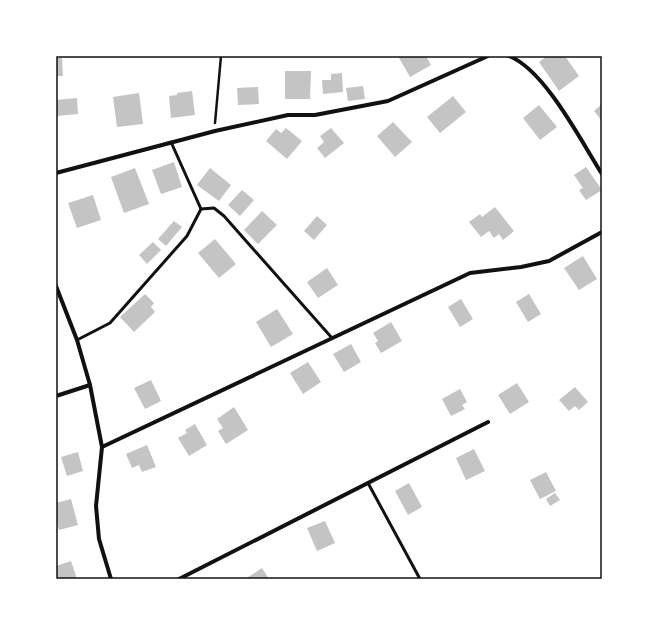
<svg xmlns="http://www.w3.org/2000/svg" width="658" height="635" viewBox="0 0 658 635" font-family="'Roboto Serif',serif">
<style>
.building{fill:#c4c4c4}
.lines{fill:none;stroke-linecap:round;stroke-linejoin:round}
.path{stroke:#111;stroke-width:2.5}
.service{stroke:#111;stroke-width:3}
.minor{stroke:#111;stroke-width:4}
.neatline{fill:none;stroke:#111;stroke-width:1.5}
</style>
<rect width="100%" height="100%" fill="#fff"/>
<!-- building -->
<g class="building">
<path d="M398 56H426L431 65 410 77Z"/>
<path d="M547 56H565L579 76 559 91 539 62Z"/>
<path d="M56 58H62L63 76H56Z"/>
<path d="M285 71H311L310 99H285Z"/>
<path d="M342 73 343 92 323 94 322 80H331V74Z"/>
<path d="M363 86 365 99 348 101 346 88Z"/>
<path d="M258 87 259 104 238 105 237 88Z"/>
<path d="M192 91 195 115 171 118 169 96 177 95V93Z"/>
<path d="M139 93 143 124 117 127 113 97Z"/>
<path d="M453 96 466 112 440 133 427 117Z"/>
<path d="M77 98 78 114 56 116V100Z"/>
<path d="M602 104V121L594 111Z"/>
<path d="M539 105 557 127 540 140 523 118Z"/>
<path d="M393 122 412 142 395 157 377 136Z"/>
<path d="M286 128 302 141 287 159 266 141 276 129 281 133Z"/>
<path d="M331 128 344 143 325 158 317 148 324 142 320 136Z"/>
<path d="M174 162 182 187 161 194 152 170Z"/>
<path d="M586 167 602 190 586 200 579 190 583 188 574 175Z"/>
<path d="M135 168 149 204 124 213 111 177Z"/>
<path d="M210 168 231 185 219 201 197 185Z"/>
<path d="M242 190 254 200 240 216 228 205Z"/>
<path d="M93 195 101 220 77 228 68 203Z"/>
<path d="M495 207 514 231 503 240 499 234 494 238 489 231 481 237 469 222 480 214 482 217Z"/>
<path d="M262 211 277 225 258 244 244 230Z"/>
<path d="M317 216 327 225 314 240 304 231Z"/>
<path d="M174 221 182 227 166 246 158 239Z"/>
<path d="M215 239 236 264 219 278 198 253Z"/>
<path d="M153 242 161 250 147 264 139 255Z"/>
<path d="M583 256 597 279 579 290 564 268Z"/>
<path d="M327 268 338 285 318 298 307 282Z"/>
<path d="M145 294 154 303 151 307 155 312 134 332 120 317Z"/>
<path d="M529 294 541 314 528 322 516 302Z"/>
<path d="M461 299 473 319 460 327 448 307Z"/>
<path d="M277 309 293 334 271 347 256 322Z"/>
<path d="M391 322 402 341 381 353 375 343 378 341 373 333Z"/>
<path d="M351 344 361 362 344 372 333 354Z"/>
<path d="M308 362 321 382 303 394 290 373Z"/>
<path d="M151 380 161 401 145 409 134 388Z"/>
<path d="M517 383 529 402 510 414 498 395Z"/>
<path d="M575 387 588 402 579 410 575 406 569 411 559 400Z"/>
<path d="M460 389 467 402 462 405 465 409 451 416 442 399Z"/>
<path d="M234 407 248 430 226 444 218 431 223 428 217 419Z"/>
<path d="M195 424 207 445 189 456 178 438 187 433 185 430Z"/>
<path d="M147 445 156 467 142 472 139 465 132 468 126 454Z"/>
<path d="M474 449 485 471 466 480 456 458Z"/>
<path d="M78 452 83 471 67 476 61 457Z"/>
<path d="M546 472 556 491 540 499 530 480Z"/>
<path d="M409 483 422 507 408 515 395 491Z"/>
<path d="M555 493 560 500 550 506 546 499Z"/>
<path d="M71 499 78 525 59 530 56 519V503Z"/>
<path d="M325 521 335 543 317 551 307 528Z"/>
<path d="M71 561 77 579H56V566Z"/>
<path d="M262 568 269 579H245Z"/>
</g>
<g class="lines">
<!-- path -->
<path class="path" d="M215 123 221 56"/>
<!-- service -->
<g class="service">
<path d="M201 209 214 208 224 216 332 338"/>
<path d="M77 340 110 323 187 236 201 209 171 142"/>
<path d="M368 483 420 579"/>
</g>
<!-- minor -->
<g class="minor">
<path d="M509 56C545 70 581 141 602 174"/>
<path d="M56 173 215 131 288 115H315L388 101 488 56"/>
<path d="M56 286 77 340 90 385 102 447 96 506 99 539 111 579"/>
<path d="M56 396 90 385"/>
<path d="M102 447 470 273 521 267 549 261 602 232"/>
<path d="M179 579 488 422"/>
</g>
</g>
<!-- border -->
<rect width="658" height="635" fill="none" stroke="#ffffff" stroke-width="114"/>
<rect x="57" y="57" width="544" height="521" class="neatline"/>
</svg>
